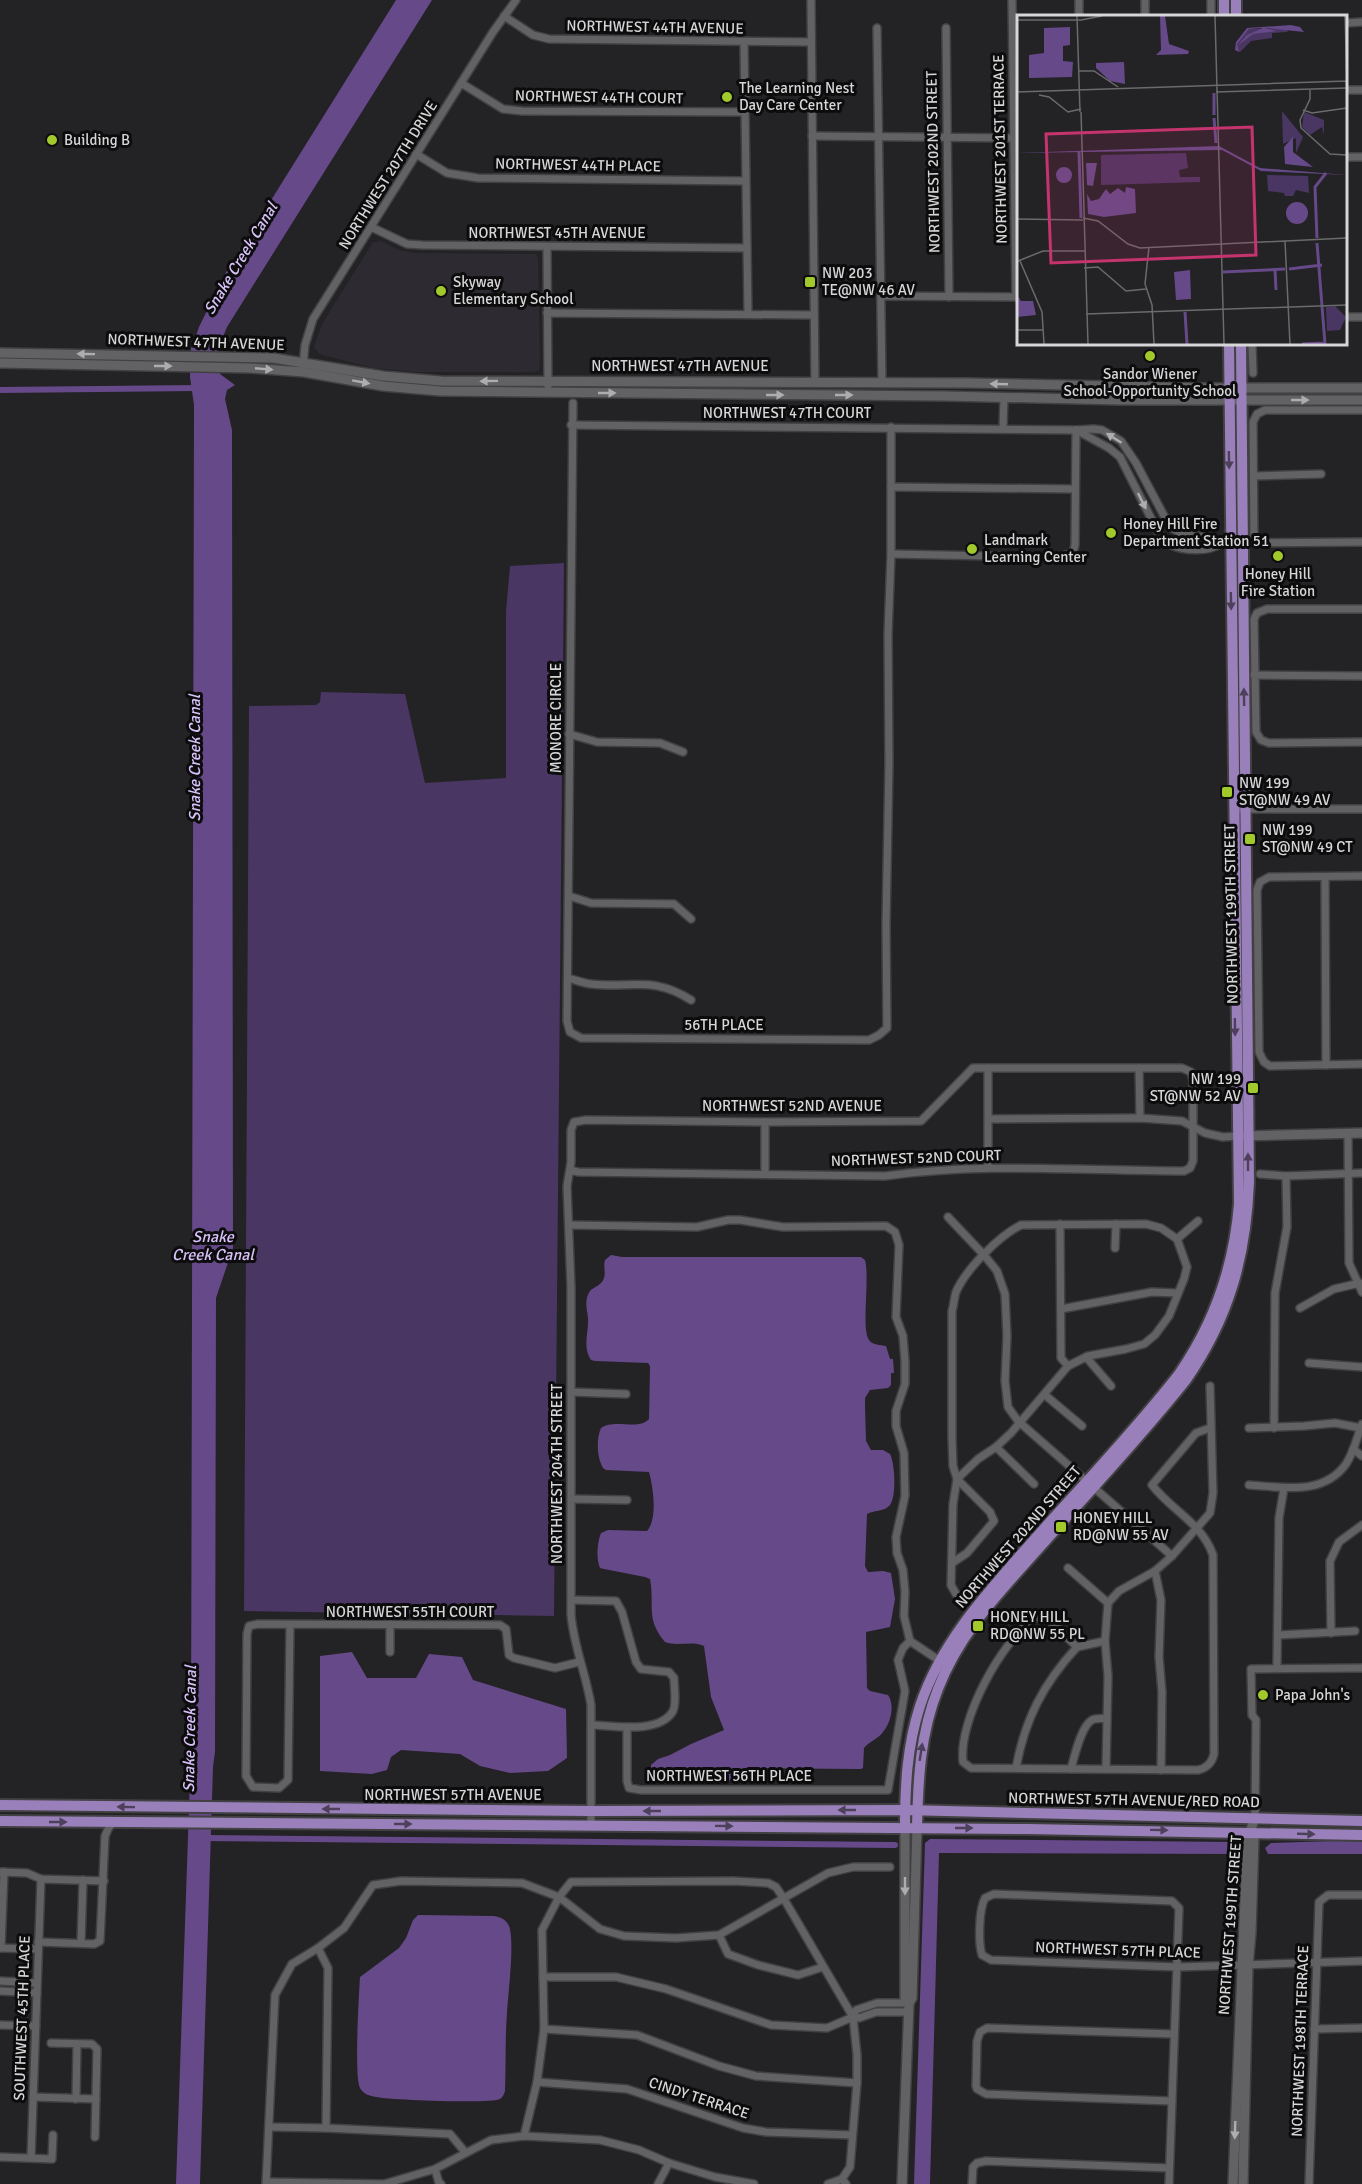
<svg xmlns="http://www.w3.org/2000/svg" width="1362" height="2184" viewBox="0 0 1362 2184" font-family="Signika,sans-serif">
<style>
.built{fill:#2d2a32}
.green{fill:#4a3662}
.water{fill:#664989}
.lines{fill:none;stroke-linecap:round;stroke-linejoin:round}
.canal{stroke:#664989;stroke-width:6}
.street-casing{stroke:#414042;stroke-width:10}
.secondary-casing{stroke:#414042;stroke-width:12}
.primary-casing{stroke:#414042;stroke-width:14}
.street{stroke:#626164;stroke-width:7}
.secondary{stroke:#626164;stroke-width:9}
.primary{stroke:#9a80ba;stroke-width:10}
.oneway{fill:#adacaf}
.oneway2{fill:#4c405b}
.poi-dot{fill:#a1c92b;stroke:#0c0c0d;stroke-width:2}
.labels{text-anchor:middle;stroke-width:6;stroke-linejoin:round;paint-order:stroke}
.street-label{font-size:15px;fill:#d6d5d7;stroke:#0c0c0d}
.poi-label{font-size:15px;fill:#d6d5d7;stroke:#0c0c0d;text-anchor:start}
.water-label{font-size:16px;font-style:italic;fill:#d9c1fa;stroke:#0c0c0d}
.inset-river{fill:none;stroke:#664989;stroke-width:3}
.inset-road{fill:none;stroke:#6b6a6c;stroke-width:1.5}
.view{fill:#c5346e;fill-opacity:0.15;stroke:#c5346e;stroke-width:3}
.inset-edge{fill:none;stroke:#d6d5d7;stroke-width:3}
</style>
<rect width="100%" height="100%" fill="#232225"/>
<!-- built -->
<path class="built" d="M381 241 399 250 415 253 536 254 538 258 540 365 539 370 534 372H418L373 368 319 354 314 347 322 324 373 242Z"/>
<!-- green -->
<path class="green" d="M564 563 554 1616 244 1611 249 706 316 705 320 702 321 692 405 694 425 783 506 778V611L510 566Z"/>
<!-- water -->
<g class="water">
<path d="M396 0H432L227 327 219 347 220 374 235 385 227 390 225 399 232 430 233 1248 216 1298 215 1752 213 1767 200 2184H176L191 1750 194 405 190 377 191 349 199 327 225 274Z"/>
<path d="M611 1255 622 1257H861L865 1260C870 1279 861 1329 869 1340 872 1345 881 1345 886 1346L890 1359H893L894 1373H891V1385L888 1388 870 1390 865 1398V1407L866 1441 871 1450H883L890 1454C895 1463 897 1499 889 1506 883 1512 874 1510 867 1514L865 1566 868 1572 883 1571 891 1573 895 1599 890 1627 866 1632 867 1688 870 1691 888 1695C895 1705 891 1723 883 1732 878 1739 870 1741 864 1748L863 1768 861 1769 745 1768 738 1780 721 1781 660 1779 651 1776V1765L658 1759 670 1755 691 1744 724 1730 711 1697 704 1646C691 1640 678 1647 665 1642 645 1618 655 1606 650 1579L645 1577 604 1569 600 1568C596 1558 597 1543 601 1533L608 1530 647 1531C658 1519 653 1486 649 1472L606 1470 603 1468C597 1458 596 1439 601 1428 615 1418 638 1431 649 1419L650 1366 648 1363 595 1361 591 1360C582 1347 589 1332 588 1318 587 1310 584 1299 590 1291 595 1286 601 1286 604 1278 606 1272 603 1266 605 1260Z"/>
<path d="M352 1652 367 1678H416L429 1654 462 1657 473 1680 566 1709 567 1758 548 1771 510 1773 480 1766 460 1754 401 1750 391 1757 387 1770 372 1774 320 1771V1656Z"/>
<path d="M930 1839 1232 1842 1238 1848 1235 1854 939 1853 930 2184H914L925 1843Z"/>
<path d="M1362 1840V1854H1268L1265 1848 1271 1843Z"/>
<path d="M418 1915 494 1916C500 1917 506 1919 509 1926 515 1941 508 1994 507 2013 505 2039 506 2065 505 2091 504 2094 503 2097 500 2099 493 2104 390 2100 376 2097 370 2096 363 2094 360 2088 354 2077 359 1995 360 1977L399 1948 406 1938 413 1920Z"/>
</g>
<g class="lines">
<!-- canal -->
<g class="canal">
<path d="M0 390 198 388"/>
<path d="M202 1838 895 1845"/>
</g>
<defs>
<g id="street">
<path d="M811 0 815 382"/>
<path d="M1012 0 1016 297"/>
<path d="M1079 0V16"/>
<path d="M1145 0V16"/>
<path d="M1211 0V16"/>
<path d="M504 16 533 35 549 39 811 42"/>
<path d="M1346 23 1362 22"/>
<path d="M877 28 882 383"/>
<path d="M946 28 949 297"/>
<path d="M744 42 748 314"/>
<path d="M461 83 503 109 522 111 745 112"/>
<path d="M1346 90H1362"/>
<path d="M812 136 1013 138"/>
<path d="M416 154 447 173 478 178 745 181"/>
<path d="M1346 157H1362"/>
<path d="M371 227 407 244 422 245 747 248"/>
<path d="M547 247 548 386"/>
<path d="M881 296 1018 297"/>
<path d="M547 313 814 315"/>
<path d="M1346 317H1362"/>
<path d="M1252 344 1253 373"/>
<path d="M303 366 305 345 313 319 493 32 516 0"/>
<path d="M573 403 567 1021 570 1032 581 1038 869 1040 879 1035 887 1028 886 925 889 763 888 635 891 554V427"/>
<path d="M571 425 1076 430 1094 429 1102 430 1121 441 1136 463 1170 527 1184 535 1208 537 1222 543"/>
<path d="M1003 428 1004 397"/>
<path d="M1076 430 1109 448 1120 457 1158 532C1161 536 1164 541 1168 543 1182 552 1209 552 1222 543L1362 542"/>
<path d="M1254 476 1321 474"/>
<path d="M891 487 1075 489"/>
<path d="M1254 542 1253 422 1257 414 1265 410H1362"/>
<path d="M891 554 1040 557H1058L1073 553 1075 545 1076 430"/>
<path d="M1362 609H1267L1257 613 1254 619 1256 732 1261 740 1269 743 1362 742"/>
<path d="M1254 675 1362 676"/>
<path d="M569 734 597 742 660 743 683 752"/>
<path d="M1242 809H1362"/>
<path d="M1362 876 1269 877 1260 882 1257 890 1259 1052 1264 1062 1270 1066 1362 1064"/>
<path d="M1325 877 1326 1065"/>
<path d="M569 896 591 903 674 904 691 919"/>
<path d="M568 978C575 980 583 983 591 984 631 989 652 975 691 1000"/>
<path d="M988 1068V1167"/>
<path d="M1139 1068 1140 1118"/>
<path d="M989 1119 1140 1118 1182 1121 1205 1133 1223 1137 1237 1136"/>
<path d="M765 1122V1174"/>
<path d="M1348 1133 1349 1263 1362 1292"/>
<path d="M570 1170 578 1172 885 1176C984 1162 1084 1171 1184 1171L1190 1168 1193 1161V1080L1191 1072 1182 1068H973L921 1121 765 1122 586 1120 574 1122 571 1130V1162L567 1186 571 1287V1615C574 1647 586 1674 591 1705V1825"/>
<path d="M1260 1174 1286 1176 1362 1173"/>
<path d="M948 1217 984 1255 997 1271 1005 1294 1007 1336 1005 1381 1008 1407 1018 1421 1172 1556"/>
<path d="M1060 1224 1061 1358 1068 1366"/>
<path d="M570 1225 697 1227 728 1220H740L783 1227 886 1226 895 1232 899 1245 896 1317 903 1336 905 1361V1384L896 1411V1426L904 1453 905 1496 896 1537 897 1553 903 1570 905 1592 904 1616 910 1641"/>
<path d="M1177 1239 1198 1221"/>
<path d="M1115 1248 1116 1224"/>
<path d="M1300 1308 1334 1289 1360 1283"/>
<path d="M1061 1309 1152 1292 1177 1293"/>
<path d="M1086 1357 1111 1386"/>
<path d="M1309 1363 1362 1367"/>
<path d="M571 1392 626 1394"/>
<path d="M1045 1395 1082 1426"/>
<path d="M1249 1428 1304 1426 1335 1423 1361 1428"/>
<path d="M1274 1428 1275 1293 1287 1227 1286 1176"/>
<path d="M996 1447 1034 1484"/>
<path d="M1353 1449 1362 1456"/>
<path d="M1249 1485C1283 1487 1323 1496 1346 1464 1354 1452 1357 1437 1362 1424"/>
<path d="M571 1499 627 1500"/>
<path d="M952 1563 967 1553 994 1521 990 1512 957 1479 978 1459 996 1447 1011 1433 1068 1366 1088 1356 1126 1349 1144 1344 1155 1335 1169 1316 1184 1279 1187 1267 1177 1239"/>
<path d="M1068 1568 1108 1603"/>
<path d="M1155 1571 1161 1600 1159 1657 1162 1692 1161 1770"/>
<path d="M956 1594 951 1585 953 1504 957 1479 953 1466 952 1438V1311C954 1305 954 1298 956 1292 966 1269 999 1236 1021 1225L1146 1224 1161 1228 1177 1239"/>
<path d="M571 1600 616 1601 622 1612 636 1662 641 1669 669 1672 674 1678C674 1687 677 1703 673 1711 660 1734 614 1726 593 1725"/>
<path d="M290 1625 288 1780 279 1788 253 1787 246 1776 247 1634 249 1626 258 1624 500 1625 506 1629 509 1655 514 1658 555 1668 579 1662"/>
<path d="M1331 1633 1330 1561 1339 1542 1362 1525"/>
<path d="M1278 1635 1355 1631"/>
<path d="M910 1641 943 1663"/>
<path d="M1077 1647 1049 1620 1036 1617C1002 1640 958 1720 963 1762L971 1768 1198 1770C1207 1768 1212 1763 1214 1754L1213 1555C1202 1523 1172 1511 1152 1485L1196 1433 1210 1428"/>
<path d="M1077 1647 1105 1641"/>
<path d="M390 1652V1624"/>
<path d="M1277 1664 1279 1518 1284 1488"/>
<path d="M627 1727V1781L629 1788 641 1790H888L905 1691 898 1660 903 1648 910 1641"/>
<path d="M1016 1768C1025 1719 1043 1684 1077 1647"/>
<path d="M1071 1769C1074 1758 1081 1726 1092 1720 1095 1718 1102 1719 1106 1718"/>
<path d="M1106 1769 1108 1676 1105 1641 1108 1603 1119 1591 1155 1571 1172 1556 1210 1513 1213 1493 1210 1386"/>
<path d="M1255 1818 1256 1720 1252 1715 1251 1669 1362 1668"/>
<path d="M0 1872 27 1873 41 1879 104 1881"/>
<path d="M719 1935 728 1954 758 1965 798 1975 823 1967"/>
<path d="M38 1942 94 1944 100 1941 105 1836 109 1827 115 1822"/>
<path d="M81 1943 83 1880"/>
<path d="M0 1948 38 1949"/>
<path d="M1 1948 4 1872"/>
<path d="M318 1948 328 1968 326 2128"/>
<path d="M543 1977H616L666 1989 771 2025 827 2028 853 2017 859 2018 876 2012H909"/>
<path d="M0 1981 37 1983"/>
<path d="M0 1991 37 1993"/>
<path d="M853 2017 856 2010 877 2003H909"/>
<path d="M0 2025 36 2026"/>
<path d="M544 2029 637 2035 719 2066 756 2076 857 2083"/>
<path d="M1314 2029 1362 2028"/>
<path d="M51 2043 92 2044 97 2049 95 2137"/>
<path d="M537 2082 627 2089 743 2128 766 2132 852 2135"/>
<path d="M33 2097 96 2099"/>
<path d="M76 2099 77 2044"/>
<path d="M1171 2101 986 2094 977 2089 976 2086 977 2041 980 2032 987 2028 1174 2034"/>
<path d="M269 2127 326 2128 450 2134 465 2152"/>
<path d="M524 2136 537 2082 544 2029 542 1930 559 1897 571 1882 733 1881 768 1883 776 1887 784 1899 853 2017 857 2055V2083L850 2167 842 2179 846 2184"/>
<path d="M0 2157 52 2159 53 2135"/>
<path d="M31 2158 41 1879"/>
<path d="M435 2169 439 2183 441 2184"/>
<path d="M267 2182 384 2184 435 2169 491 2140 524 2136 600 2140 639 2150 669 2163 715 2177 754 2184"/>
<path d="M266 2184 275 1995 292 1964 318 1948 344 1928 373 1885 401 1881 522 1883 559 1897 600 1929 624 1936 676 1938 719 1935 828 1873 853 1867H890"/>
<path d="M658 2184 669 2163"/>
<path d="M828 2184 842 2179"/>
<path d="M972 2184 973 2167 977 2163 986 2161 1169 2168"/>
<path d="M1169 2184 1179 1908 1172 1901 994 1894 985 1898C979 1909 978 1942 982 1955L991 1960 1178 1967 1362 1961"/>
<path d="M1309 2184 1319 1902 1328 1895H1362"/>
</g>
<g id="secondary">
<path d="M0 353 273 358 383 376 441 381 967 383 1211 388H1362"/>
<path d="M0 363 250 368 304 372 383 386 440 391 945 396 1120 400H1362"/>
<path d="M1241 1136 1362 1133"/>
<path d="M905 1828V1999L909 2003"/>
<path d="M902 2184 909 2003 912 1998 917 1828"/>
<path d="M1233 2184 1247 1851 1250 1832 1255 1818"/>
<path d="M1243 2184 1248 1966 1251 1933 1254 1838"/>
</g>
<g id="primary">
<path d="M1224 0V16"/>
<path d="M1236 0V16"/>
<path d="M0 1805 591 1811 905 1810 1362 1821"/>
<path d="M0 1821 1027 1829 1362 1835"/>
<path d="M905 1828C905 1786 907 1746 920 1706 941 1642 988 1592 1032 1542 1081 1487 1133 1433 1179 1374 1215 1322 1234 1267 1239 1204L1229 344"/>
<path d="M917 1828C918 1780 920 1734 938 1689 959 1633 1000 1592 1039 1548 1088 1493 1140 1438 1186 1380 1229 1318 1246 1257 1249 1182L1241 344"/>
</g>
</defs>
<!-- street casing -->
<use href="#street" class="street-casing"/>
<!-- secondary casing -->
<use href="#secondary" class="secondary-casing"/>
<!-- primary casing -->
<use href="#primary" class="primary-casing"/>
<!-- street -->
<use href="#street" class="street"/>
<!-- secondary -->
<use href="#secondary" class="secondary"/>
<!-- primary -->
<use href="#primary" class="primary"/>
</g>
<!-- one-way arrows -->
<defs><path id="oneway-solid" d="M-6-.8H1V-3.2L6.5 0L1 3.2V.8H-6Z" transform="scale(1.5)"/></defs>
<g class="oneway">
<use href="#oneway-solid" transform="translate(86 354) rotate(-179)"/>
<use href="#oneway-solid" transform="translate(163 366)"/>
<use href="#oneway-solid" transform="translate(264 369) rotate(5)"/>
<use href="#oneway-solid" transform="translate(489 381) rotate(179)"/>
<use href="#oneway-solid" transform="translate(361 382) rotate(10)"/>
<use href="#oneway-solid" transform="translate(999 384) rotate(-178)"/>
<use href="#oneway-solid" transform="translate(607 393)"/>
<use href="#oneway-solid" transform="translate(775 395)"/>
<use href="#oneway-solid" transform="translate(844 395)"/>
<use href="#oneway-solid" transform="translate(1300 400)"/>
<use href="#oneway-solid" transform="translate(1114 438) rotate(-148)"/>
<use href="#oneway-solid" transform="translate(1142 501) rotate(63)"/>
<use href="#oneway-solid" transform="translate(905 1886) rotate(90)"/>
<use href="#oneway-solid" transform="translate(1235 2130) rotate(92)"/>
</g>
<g class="oneway2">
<use href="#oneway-solid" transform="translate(1229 460) rotate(89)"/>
<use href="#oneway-solid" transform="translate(1231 601) rotate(89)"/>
<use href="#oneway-solid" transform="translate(1244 697) rotate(-91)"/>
<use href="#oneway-solid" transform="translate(1235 1027) rotate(89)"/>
<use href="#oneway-solid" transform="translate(1248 1162) rotate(-90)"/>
<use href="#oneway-solid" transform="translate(921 1752) rotate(-81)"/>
<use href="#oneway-solid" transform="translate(126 1807) rotate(-179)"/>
<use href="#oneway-solid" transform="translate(331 1809) rotate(-180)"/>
<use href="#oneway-solid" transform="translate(847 1810) rotate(180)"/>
<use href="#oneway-solid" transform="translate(652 1811) rotate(180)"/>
<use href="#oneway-solid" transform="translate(58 1822)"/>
<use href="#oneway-solid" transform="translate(403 1824)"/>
<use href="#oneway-solid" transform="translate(724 1826) rotate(1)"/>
<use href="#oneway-solid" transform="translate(964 1828)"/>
<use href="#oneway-solid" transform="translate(1159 1830) rotate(1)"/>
<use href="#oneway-solid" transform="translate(1306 1834) rotate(2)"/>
</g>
<!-- markers -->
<g class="poi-dot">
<circle cx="727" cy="97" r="6"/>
<circle cx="52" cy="140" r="6"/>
<rect x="804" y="276" width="12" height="12" rx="3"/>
<circle cx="441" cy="291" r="6"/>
<circle cx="1150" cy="356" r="6"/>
<circle cx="1111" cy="533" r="6"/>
<circle cx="972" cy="549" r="6"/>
<circle cx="1278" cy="556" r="6"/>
<rect x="1221" y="786" width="12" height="12" rx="3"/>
<rect x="1244" y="833" width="12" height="12" rx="3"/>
<rect x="1247" y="1082" width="12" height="12" rx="3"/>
<rect x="1055" y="1521" width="12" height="12" rx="3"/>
<rect x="972" y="1620" width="12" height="12" rx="3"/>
<circle cx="1263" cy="1695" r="6"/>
</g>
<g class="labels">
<!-- street labels -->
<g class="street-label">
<text transform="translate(655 27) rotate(1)" y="5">NORTHWEST 44TH AVENUE</text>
<text transform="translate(599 97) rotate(1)" y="5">NORTHWEST 44TH COURT</text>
<text transform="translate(1000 149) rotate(-91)" y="5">NORTHWEST 201ST TERRACE</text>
<text transform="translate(933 162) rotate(-91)" y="5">NORTHWEST 202ND STREET</text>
<text transform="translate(578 165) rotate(1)" y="5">NORTHWEST 44TH PLACE</text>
<text transform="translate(388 175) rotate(-58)" y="5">NORTHWEST 207TH DRIVE</text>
<text x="557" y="238">NORTHWEST 45TH AVENUE</text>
<text transform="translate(196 342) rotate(2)" y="5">NORTHWEST 47TH AVENUE</text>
<text x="680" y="371">NORTHWEST 47TH AVENUE</text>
<text x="787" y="418">NORTHWEST 47TH COURT</text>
<text transform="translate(556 718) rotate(-90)" y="5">MONORE CIRCLE</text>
<text transform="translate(1231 914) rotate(-91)" y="5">NORTHWEST 199TH STREET</text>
<text x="724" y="1030">56TH PLACE</text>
<text x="792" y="1111">NORTHWEST 52ND AVENUE</text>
<text transform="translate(916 1158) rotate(-2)" y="5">NORTHWEST 52ND COURT</text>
<text transform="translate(557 1474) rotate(-90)" y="5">NORTHWEST 204TH STREET</text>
<text transform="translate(1018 1537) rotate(-49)" y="5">NORTHWEST 202ND STREET</text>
<text x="410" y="1617">NORTHWEST 55TH COURT</text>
<text x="729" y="1781">NORTHWEST 56TH PLACE</text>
<text x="453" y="1800">NORTHWEST 57TH AVENUE</text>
<text transform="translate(1134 1800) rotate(1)" y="5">NORTHWEST 57TH AVENUE/RED ROAD</text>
<text transform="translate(1230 1925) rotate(-86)" y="5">NORTHWEST 199TH STREET</text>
<text transform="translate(1118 1950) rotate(2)" y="5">NORTHWEST 57TH PLACE</text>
<text transform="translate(22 2018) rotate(-88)" y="5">SOUTHWEST 45TH PLACE</text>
<text transform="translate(1300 2041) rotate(-88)" y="5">NORTHWEST 198TH TERRACE</text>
<text transform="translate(699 2098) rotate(18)" y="5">CINDY TERRACE</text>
</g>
<!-- poi labels -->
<g class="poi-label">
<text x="739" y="93">The Learning Nest<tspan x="739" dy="17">Day Care Center</tspan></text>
<text x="64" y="145">Building B</text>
<text x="822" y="278">NW 203<tspan x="822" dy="17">TE@NW 46 AV</tspan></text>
<text x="453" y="287">Skyway<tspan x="453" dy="17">Elementary School</tspan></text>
<text x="1150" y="379" text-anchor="middle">Sandor Wiener<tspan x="1150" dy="17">School-Opportunity School</tspan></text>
<text x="1123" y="529">Honey Hill Fire<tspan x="1123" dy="17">Department Station 51</tspan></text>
<text x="984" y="545">Landmark<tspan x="984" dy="17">Learning Center</tspan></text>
<text x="1278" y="579" text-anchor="middle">Honey Hill<tspan x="1278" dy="17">Fire Station</tspan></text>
<text x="1239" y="788">NW 199<tspan x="1239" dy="17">ST@NW 49 AV</tspan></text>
<text x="1262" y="835">NW 199<tspan x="1262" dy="17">ST@NW 49 CT</tspan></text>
<text x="1241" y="1084" text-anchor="end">NW 199<tspan x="1241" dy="17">ST@NW 52 AV</tspan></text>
<text x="1073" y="1523">HONEY HILL<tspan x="1073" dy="17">RD@NW 55 AV</tspan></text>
<text x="990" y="1622">HONEY HILL<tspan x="990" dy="17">RD@NW 55 PL</tspan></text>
<text x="1275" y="1700">Papa John's</text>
</g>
<!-- water labels -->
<g class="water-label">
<text transform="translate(240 258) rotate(-59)" y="6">Snake Creek Canal</text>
<text transform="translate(194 758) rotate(-90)" y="6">Snake Creek Canal</text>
<text x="213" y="1242">Snake<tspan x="213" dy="18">Creek Canal</tspan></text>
<text transform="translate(189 1729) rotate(-89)" y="6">Snake Creek Canal</text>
</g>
</g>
<!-- overview -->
<g transform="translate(1017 15)">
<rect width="330" height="330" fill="#232225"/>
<path d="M272 13 270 17 255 18V23L234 26 223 37 220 35V27L232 14ZM265 96 286 122 279 138V123L266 129ZM287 97 307 105V120L305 112 293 120 285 112ZM169 138 171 153 162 155 163 162H183V167L84 170V140ZM250 160 291 161 292 178 279 175 276 181H268L267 178 251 176ZM318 291 329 302 323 315 310 316 309 292Z" fill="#4a3662"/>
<path d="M143 1H148L152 29 172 36 171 39 139 40 144 35ZM274 10 283 12 287 17 247 13 260 16 236 19 220 31 230 20 246 13 232 14 220 29 222 37 218 35 219 27 230 13ZM53 12V30L46 31V46L56 47 55 62 12 63V40L27 38V13ZM107 47 108 69 93 66 79 53V48ZM276 122V137L296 152 268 149 267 132ZM202 131 243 153 330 160 244 156 205 135 0 138ZM69 148H80L76 171 70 170ZM39 160a8 8 0 1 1 16 0a8 8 0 1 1-16 0ZM109 172 118 174 119 198 87 202 71 199 70 179 74 186 82 184 89 174 93 179 101 173 108 178ZM269 198a11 11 0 1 1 22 0a11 11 0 1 1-22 0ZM173 255 174 284 159 285 157 257ZM0 280 4 286H16L19 300 0 302Z" fill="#664989"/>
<path class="inset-river" d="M197 78V100M197 103 199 128M62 137 64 203M300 223 298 172 309 158M300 228 308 329M272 254 305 250M258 255 259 275M206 257 268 254M168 297 170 329M285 329 308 328"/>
<path class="inset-road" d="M60 1 63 97M198 1 207 329M328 1 330 68M0 5H64L85 1M62 56H77L101 72M293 74V84L283 105 284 113 313 139 330 140M0 77 330 66M199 77 330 73M22 80 32 82 51 97 64 94M286 95 295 98 330 93M64 97 71 329M66 203 81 206 111 229 123 233 330 223M0 204 66 205M268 226 273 329M132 232 128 269 135 290 137 329M1 246 26 236H68M3 246 25 297 27 329M67 253 81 252 109 276 129 274M69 299 330 290M0 315H26"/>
<path class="view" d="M235 112 239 240 34 248 29 119Z"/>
<rect width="330" height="330" class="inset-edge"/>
</g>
</svg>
